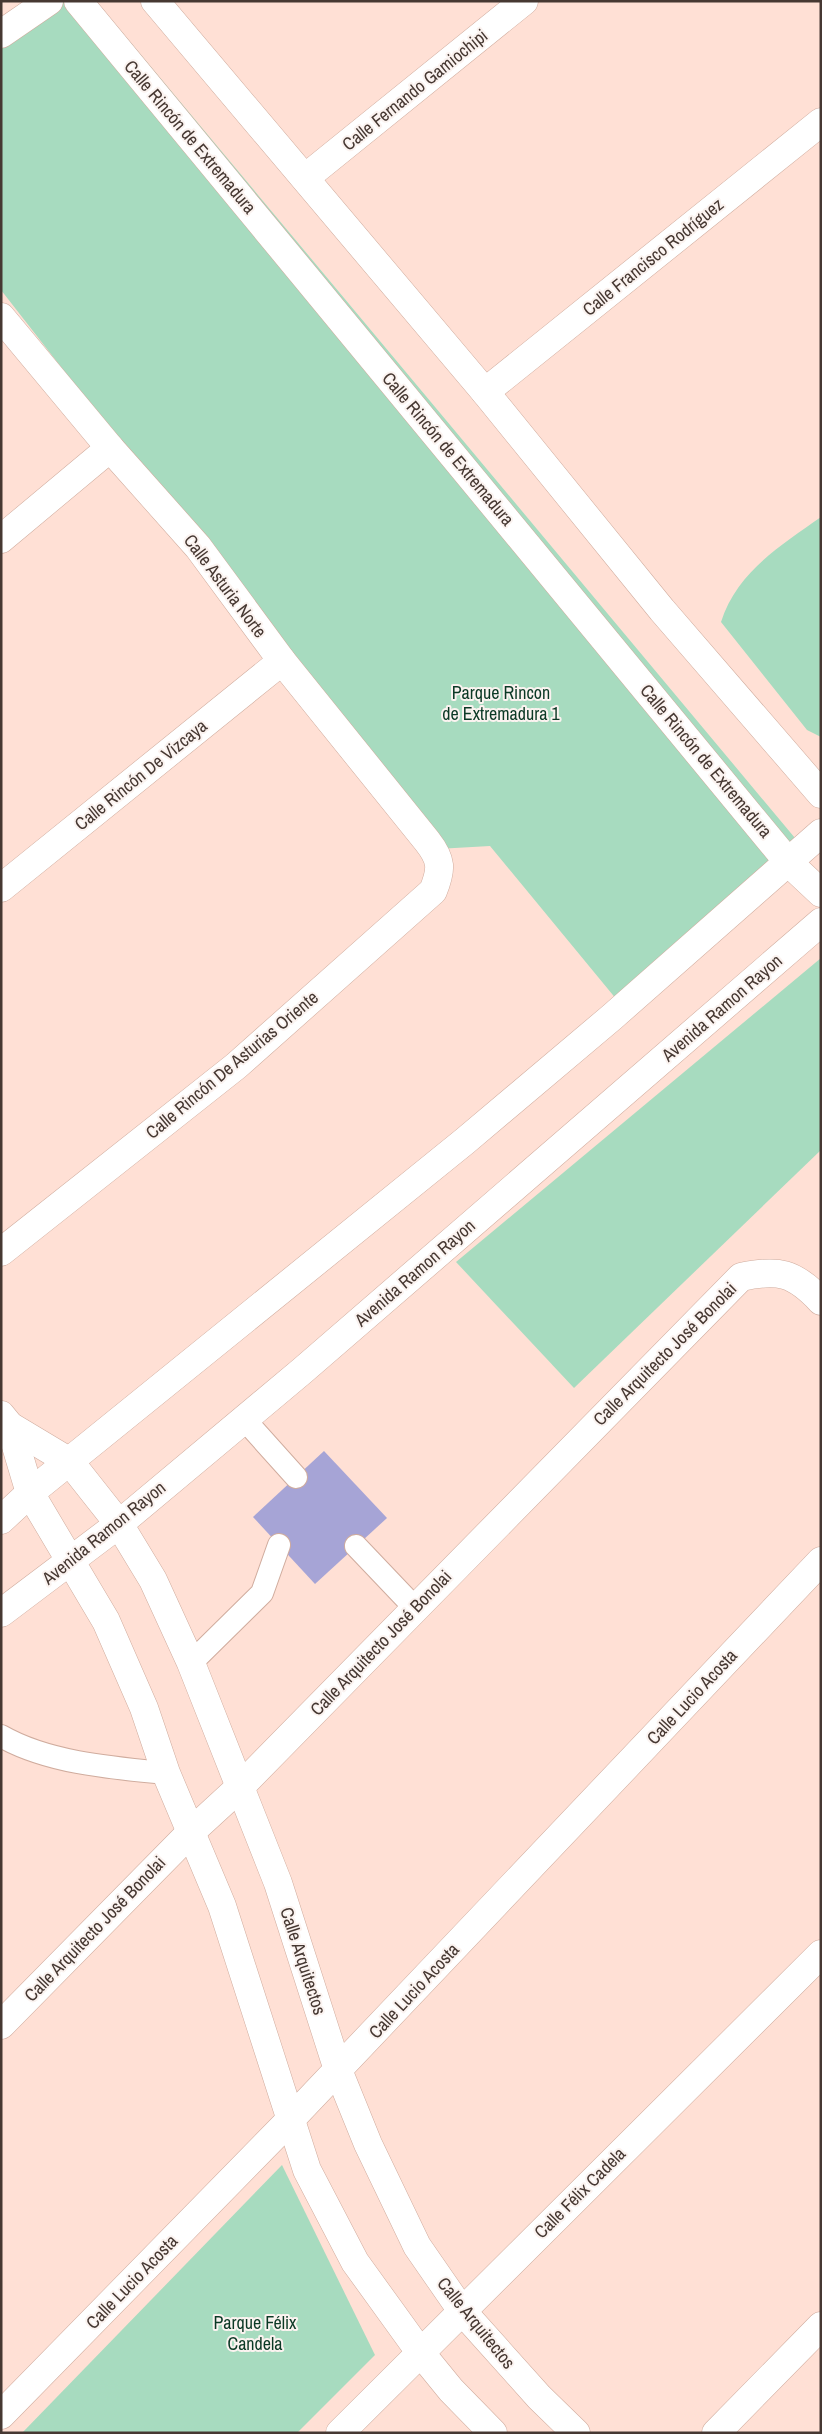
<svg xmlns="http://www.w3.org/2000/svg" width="822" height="2434" viewBox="0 0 822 2434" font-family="'Archivo Narrow',sans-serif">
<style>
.green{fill:#a7dbbf}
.building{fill:#a6a4d6}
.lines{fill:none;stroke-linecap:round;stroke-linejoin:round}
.service-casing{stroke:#d0ac9e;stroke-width:24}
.minor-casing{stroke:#d0ac9e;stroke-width:29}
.tertiary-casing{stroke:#d0ac9e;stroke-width:29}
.secondary-casing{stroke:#d0ac9e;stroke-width:29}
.service{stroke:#fff;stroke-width:22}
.minor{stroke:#fff;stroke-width:28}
.tertiary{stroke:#fff;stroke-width:28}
.secondary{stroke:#fff;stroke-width:28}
.labels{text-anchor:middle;stroke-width:4;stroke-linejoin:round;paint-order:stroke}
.street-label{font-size:18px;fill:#463832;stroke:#fbf3f0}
.park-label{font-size:18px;fill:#0b3925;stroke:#fbf3f0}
</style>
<rect width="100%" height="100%" fill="#ffe0d5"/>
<!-- green -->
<g class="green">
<path d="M45 1H96L805 850 617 1000 490 846 437 849 1 290V33Z"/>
<path d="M821 517V737L807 730 721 622C737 572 780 546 821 517Z"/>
<path d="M821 958V1150L574 1388 456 1262Z"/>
<path d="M282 2165 375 2355 297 2433H22Z"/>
</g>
<!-- building -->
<path class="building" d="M324 1451 387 1518 315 1584 253 1517Z"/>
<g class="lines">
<defs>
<g id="service">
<path d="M244 1419 296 1477"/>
<path d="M356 1546 415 1608"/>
<path d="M191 1663 262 1593 279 1545"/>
<path d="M1 1736C48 1763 113 1768 166 1773"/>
</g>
<g id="minor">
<path d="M1 34 49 1"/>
<path d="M305 178 524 1"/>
<path d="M1 317 110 448 198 547 282 661 427 841C442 860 442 869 433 891L236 1066 1 1252"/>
<path d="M485 392 821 122"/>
<path d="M1 539 110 448"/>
<path d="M1 888 282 661"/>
<path d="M1 1415 10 1426 70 1462"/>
<path d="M10 1426 30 1493"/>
<path d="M1 2025 191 1832 240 1787 741 1277C778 1269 794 1272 821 1301"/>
<path d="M1 2415 291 2119 821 1561"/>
<path d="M340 2433 821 1954"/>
<path d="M716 2433 821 2326"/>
</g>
<g id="tertiary">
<path d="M78 1 789 863 821 893"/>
<path d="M155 1 485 392 662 610 821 794"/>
<path d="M70 1462 119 1524 153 1580 191 1663 278 1883 338 2070 368 2144 417 2246 462 2311 539 2397 576 2433"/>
<path d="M30 1493 106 1621 144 1708 166 1773 222 1906 307 2170 355 2262 420 2352 451 2390 493 2433"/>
</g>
<g id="secondary">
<path d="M1 1520 30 1493 465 1141 612 1017 821 833"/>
<path d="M1 1613 119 1524 302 1371 821 922"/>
</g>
</defs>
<!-- service casing -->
<use href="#service" class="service-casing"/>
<!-- minor casing -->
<use href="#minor" class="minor-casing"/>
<!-- tertiary casing -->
<use href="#tertiary" class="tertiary-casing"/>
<!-- secondary casing -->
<use href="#secondary" class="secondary-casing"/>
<!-- service -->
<use href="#service" class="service"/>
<!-- minor -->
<use href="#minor" class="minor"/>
<!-- tertiary -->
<use href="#tertiary" class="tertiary"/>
<!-- secondary -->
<use href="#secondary" class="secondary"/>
</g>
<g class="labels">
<!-- street labels -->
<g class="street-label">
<text transform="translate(415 90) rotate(-39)" y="6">Calle Fernando Gamiochipi</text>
<text transform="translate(190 137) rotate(50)" y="6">Calle Rincón de Extremadura</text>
<text transform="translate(653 257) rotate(-39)" y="6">Calle Francisco Rodríguez</text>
<text transform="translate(448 449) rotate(50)" y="6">Calle Rincón de Extremadura</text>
<text transform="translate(225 586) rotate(53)" y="6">Calle Asturia Norte</text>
<text transform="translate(706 761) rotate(50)" y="6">Calle Rincón de Extremadura</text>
<text transform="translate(141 775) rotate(-39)" y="6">Calle Rincón De Vizcaya</text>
<text transform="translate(722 1008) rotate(-41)" y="6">Avenida Ramon Rayon</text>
<text transform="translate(232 1065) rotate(-40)" y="6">Calle Rincón De Asturias Oriente</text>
<text transform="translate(415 1273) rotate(-41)" y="6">Avenida Ramon Rayon</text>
<text transform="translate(665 1354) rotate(-45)" y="6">Calle Arquitecto José Bonolai</text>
<text transform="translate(104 1533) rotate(-39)" y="6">Avenida Ramon Rayon</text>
<text transform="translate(381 1643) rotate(-46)" y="6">Calle Arquitecto José Bonolai</text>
<text transform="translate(692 1697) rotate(-47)" y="6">Calle Lucio Acosta</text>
<text transform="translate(95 1929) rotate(-46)" y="6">Calle Arquitecto José Bonolai</text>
<text transform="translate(303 1961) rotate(72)" y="6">Calle Arquitectos</text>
<text transform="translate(414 1991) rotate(-47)" y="6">Calle Lucio Acosta</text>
<text transform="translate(580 2193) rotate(-45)" y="6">Calle Félix Cadela</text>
<text transform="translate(132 2282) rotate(-46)" y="6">Calle Lucio Acosta</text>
<text transform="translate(476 2323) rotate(51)" y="6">Calle Arquitectos</text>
</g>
<!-- park labels -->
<g class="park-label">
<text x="501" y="699">Parque Rincon<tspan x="501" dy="21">de Extremadura 1</tspan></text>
<text x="255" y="2329">Parque Félix<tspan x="255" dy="21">Candela</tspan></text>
</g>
</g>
<!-- border -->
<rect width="822" height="2434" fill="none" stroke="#463832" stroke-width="5"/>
</svg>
